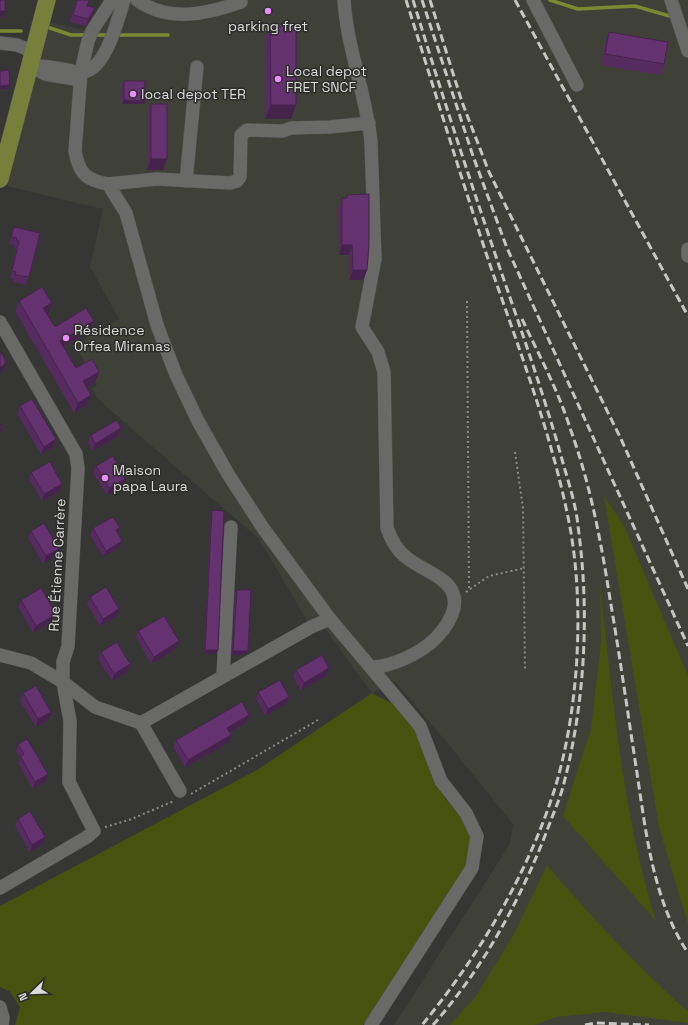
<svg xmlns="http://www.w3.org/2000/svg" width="688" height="1025" viewBox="0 0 688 1025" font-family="'Space Grotesk',sans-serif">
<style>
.built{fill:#3f4138}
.green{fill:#48520f}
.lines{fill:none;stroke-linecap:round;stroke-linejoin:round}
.stream{stroke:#7b8932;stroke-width:3.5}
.minor-casing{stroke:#525351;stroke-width:14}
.major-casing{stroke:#525351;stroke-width:18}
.path{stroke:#898a88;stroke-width:2;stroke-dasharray:2 3;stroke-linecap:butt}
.minor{stroke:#696a67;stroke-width:13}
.major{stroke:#76803a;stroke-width:17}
.rail{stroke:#c6c7c5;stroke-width:3;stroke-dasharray:8 4;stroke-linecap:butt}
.wall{fill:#562b5f}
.shaded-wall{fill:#46234d}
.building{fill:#64326e;stroke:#46234d}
.poi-dot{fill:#ea8dfc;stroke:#2c2c2a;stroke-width:1.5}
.labels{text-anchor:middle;stroke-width:3;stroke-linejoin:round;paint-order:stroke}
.poi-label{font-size:14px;fill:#dbdcda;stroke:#2c2c2a;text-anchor:start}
.street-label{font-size:14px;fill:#dbdcda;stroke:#2c2c2a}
</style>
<rect width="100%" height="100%" fill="#363634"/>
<!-- built -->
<path class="built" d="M108 0H688V1025H394L510 844 513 824 449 745 395 681 372 693 323 626 313 631 260 540 110 410 97 397 92 389 97 385 75 345 119 319 90 267 103 209 7 186 49 22 87 31Z"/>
<!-- green -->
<g class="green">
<path d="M604 496 624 526 688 676V924L659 827Z"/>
<path d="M600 586C613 698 622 812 656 921L563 816 591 729 601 642Z"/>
<path d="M372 693 401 708 419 737 446 800 462 816 471 830 470 866 392 991 363 1025H15L20 1007 9 991 0 987V906L257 770Z"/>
<path d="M547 865C592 918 637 966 688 1012V1023L606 1012 556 1017 535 1025H450L476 996 514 934Z"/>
</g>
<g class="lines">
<!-- stream -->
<g class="stream">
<path d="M550 0 578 9 635 6 673 17"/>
<path d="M50 28 71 35H88"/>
<path d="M252 30 271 29"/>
<path d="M0 31H21"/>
<path d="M94 35H110"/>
<path d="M116 35H168"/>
</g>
<defs>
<g id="minor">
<path d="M112 0 92 31 88 41 81 72 75 151C79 173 85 180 108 184L126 213 157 325 176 375 198 421 228 474 263 528 330 619 420 726 441 781 466 813 477 836 472 868 371 1025"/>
<path d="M137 0C169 23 207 14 241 2"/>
<path d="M344 0C347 48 366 94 371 142L375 259 362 327 378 352 384 372 387 528C391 539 397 551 407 558 417 566 430 571 441 579 465 596 453 620 436 638 421 653 392 667 371 667"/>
<path d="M533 0 577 85"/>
<path d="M671 0 688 51"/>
<path d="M0 43 17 45 34 52"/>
<path d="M31 66C50 65 62 70 80 72 105 74 118 19 124 0"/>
<path d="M31 66 45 74 80 80"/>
<path d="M186 181 197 67"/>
<path d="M108 184 157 179 230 183 237 181 240 177 241 135 247 130 283 131 291 128 330 127 369 123"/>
<path d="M688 249V256"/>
<path d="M0 322 76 454 78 468 68 646 63 662V682L70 721 69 782 94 831 87 837 0 888"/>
<path d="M0 655 31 663 63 682 95 707 141 723 180 791"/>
<path d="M223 676 231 527"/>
<path d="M141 723 311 627 330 619"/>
<path d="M0 1007 3 1018 2 1025"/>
</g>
<path id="major" d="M0 179 47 0"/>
</defs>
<!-- minor casing -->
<use href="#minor" class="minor-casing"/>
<!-- major casing -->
<use href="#major" class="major-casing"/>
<!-- path -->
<g class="path">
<path d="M467 301 469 589"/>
<path d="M515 452 523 508 525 670"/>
<path d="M466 592 489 576 525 568"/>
<path d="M191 794 318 720"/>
<path d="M105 827 129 820 174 801"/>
</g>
<!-- minor -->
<use href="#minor" class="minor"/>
<!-- major -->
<use href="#major" class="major"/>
<!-- rail -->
<g class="rail">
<path d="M406 0C433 85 459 171 487 256 517 344 551 431 569 522 585 603 579 709 555 788 528 874 479 956 422 1025"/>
<path d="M413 0C445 105 479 208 515 312 532 362 549 412 563 463 569 484 576 505 578 526 590 613 585 703 563 787 559 801 553 814 548 828 521 899 484 967 433 1025"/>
<path d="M422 0 473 156 507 248 688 646"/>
<path d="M430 0 462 102 489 172 621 439 688 589"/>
<path d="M515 0 688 316"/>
<path d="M522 319C539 355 558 390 570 428 590 483 601 541 610 599 620 657 628 715 637 773 646 833 653 900 688 953"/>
<path d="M585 1025 596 1023 649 1025"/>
</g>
</g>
<!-- wall -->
<g class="wall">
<path d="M76 0H89L87 6 95 8 92 16 86 26 70 22Z"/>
<path d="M270 24 291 119H265V38Z"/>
<path d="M609 32 664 64 660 75 601 65 605 43Z"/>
<path d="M124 81 145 101 144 104H122V84Z"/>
<path d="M151 104 167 159 163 170H147V114Z"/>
<path d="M347 195 367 270 363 280H349V255H339L338 208 342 198H345Z"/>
<path d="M14 227 40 233 29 277 26 285 13 282 14 279 10 278 16 248H14V245L9 244Z"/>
<path d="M19 301 48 314H47L55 327 94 321 90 331 63 347 76 368 99 372 95 382 87 387V405L74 413 15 311Z"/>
<path d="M20 406 56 439 53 447 41 454 17 414Z"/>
<path d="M91 435 119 436 93 451 88 443Z"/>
<path d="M96 466 125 479 123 486 107 495 93 473Z"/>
<path d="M31 472 60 491 42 501 29 479Z"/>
<path d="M212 510 218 650 216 654 204 653 211 514Z"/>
<path d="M93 528 118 533 122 541 120 547 103 557 90 535Z"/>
<path d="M31 531 56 556 43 564 28 538Z"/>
<path d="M237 590 248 651 246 654 232 655 235 593Z"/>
<path d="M90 597 117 616 100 626 87 604Z"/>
<path d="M21 600 53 621 33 633 18 607Z"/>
<path d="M138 631 179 641 177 648 151 664 136 637Z"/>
<path d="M101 652 128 672 112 681 98 659Z"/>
<path d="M296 670 327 675 301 691 293 677Z"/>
<path d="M258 692 289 697 286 704 265 716 256 699Z"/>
<path d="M23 693 51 712 49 719 36 727 20 701Z"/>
<path d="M249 715 247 722 230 732 229 742 185 767 173 747 176 740Z"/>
<path d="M18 744 48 774 46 781 33 789 18 763 20 757 16 751Z"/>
<path d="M18 819 43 844 30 852 15 826Z"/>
</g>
<!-- shaded-wall -->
<g class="shaded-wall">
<path d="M95 8 92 16 86 26 88 19Z"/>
<path d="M0 11H5L3 17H0Z"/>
<path d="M10 85 8 89H0V86Z"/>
<path d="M124 100 145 101 144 104H122Z"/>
<path d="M271 105H296L291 119H265Z"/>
<path d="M151 159H167L163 170H147Z"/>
<path d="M342 245H352L349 255H339Z"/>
<path d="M353 270H367L363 280H349Z"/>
<path d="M52 303 48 314 40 319 43 308Z"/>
<path d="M94 321 90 331 56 351 60 341Z"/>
<path d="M5 364 3 371 0 373V368Z"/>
<path d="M99 372 95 382 79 391 83 381Z"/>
<path d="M91 395 87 405 74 413 78 403Z"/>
<path d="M2 428 0 434V429Z"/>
<path d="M121 428 119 436 93 451 95 444Z"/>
<path d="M56 439 53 447 41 454 44 447Z"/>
<path d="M125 479 123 486 107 495 109 488Z"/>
<path d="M62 484 60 491 42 501 44 494Z"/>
<path d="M120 528 118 534 116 530Z"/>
<path d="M122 541 120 547 103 557 106 551Z"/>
<path d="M59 549 56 556 43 564 46 556Z"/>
<path d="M119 609 117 616 100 626 103 619Z"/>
<path d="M56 614 53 621 33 633 36 626Z"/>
<path d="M179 641 177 648 151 664 154 657Z"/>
<path d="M205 650H218L216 654 204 653Z"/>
<path d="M233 651H248L246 654 232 655Z"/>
<path d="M130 664 128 672 112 681 114 674Z"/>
<path d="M329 668 327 675 301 691 304 683Z"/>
<path d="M289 697 286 704 265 716 268 709Z"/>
<path d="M51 712 49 719 36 727 38 719Z"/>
<path d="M249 715 247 722 225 735 227 728Z"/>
<path d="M231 735 229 742 185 767 188 760Z"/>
<path d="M48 774 46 781 33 789 35 782Z"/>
<path d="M45 837 43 844 30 852 32 845Z"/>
</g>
<!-- building -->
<g class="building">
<rect x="0" y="0" width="5" height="11"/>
<path d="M77 0H89L87 6 95 8 88 19 73 15Z"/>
<path d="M270 24H296V105H271Z"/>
<path d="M609 32 668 42 664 64 605 54Z"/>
<path d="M9 70 10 85 0 86V71Z"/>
<path d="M124 81H145V101L124 100Z"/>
<rect x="151" y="104" width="16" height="55"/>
<path d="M369 194V245L367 270H353L352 245H342V198H347V195Z"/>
<path d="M14 227 40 233 29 277 15 275 16 272 12 271 19 241H16L17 238 11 237Z"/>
<path d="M42 287 52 303 43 308 55 327 86 308 94 321 60 341 76 368 92 359 99 372 83 381 91 395 78 403 19 301Z"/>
<path d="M0 351 5 359V364L0 368Z"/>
<path d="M32 399 56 439 44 447 20 406Z"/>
<path d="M117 420 121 428 95 444 91 435Z"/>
<path d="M0 423 2 428 0 429Z"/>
<path d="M113 456 125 479 109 488 96 466Z"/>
<path d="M50 462 62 484 44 494 31 472Z"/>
<path d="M212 510 224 511 218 650H205Z"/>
<path d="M113 517 120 528 116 530 122 541 106 551 93 528Z"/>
<path d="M44 523 59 549 46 556 31 531Z"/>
<path d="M106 587 119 609 103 619 90 597Z"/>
<path d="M41 588 56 614 36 626 21 600Z"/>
<path d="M237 590H251L248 651H233Z"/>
<path d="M164 616 179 641 154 657 138 631Z"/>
<path d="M117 642 130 664 114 674 101 652Z"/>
<path d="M322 655 329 668 304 683 296 670Z"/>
<path d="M280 680 289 697 268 709 258 692Z"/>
<path d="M36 686 51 712 38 719 23 693Z"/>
<path d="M242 702 249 715 227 728 231 735 188 760 176 740Z"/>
<path d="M27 739 48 774 35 782 20 756 24 754 18 744Z"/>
<path d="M30 811 45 837 32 845 18 819Z"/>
</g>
<!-- markers -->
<g class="poi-dot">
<circle cx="268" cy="11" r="4"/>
<circle cx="278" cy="79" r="4"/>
<circle cx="133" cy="94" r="4"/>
<circle cx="66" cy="338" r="4"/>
<circle cx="105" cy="478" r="4"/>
</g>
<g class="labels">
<!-- poi labels -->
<g class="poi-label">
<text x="268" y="31" text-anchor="middle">parking fret</text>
<text x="286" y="76">Local depot<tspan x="286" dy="16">FRET SNCF</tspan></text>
<text x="141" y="99">local depot TER</text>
<text x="74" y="335">Résidence<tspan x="74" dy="16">Orfea Miramas</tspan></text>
<text x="113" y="475">Maison<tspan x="113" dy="16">papa Laura</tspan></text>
</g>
<!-- street labels -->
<g class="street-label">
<text transform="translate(57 565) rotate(-87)" y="5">Rue Étienne Carrère</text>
</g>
</g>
<!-- north arrow -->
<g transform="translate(32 993) rotate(247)" stroke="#2c2c2a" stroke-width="3" paint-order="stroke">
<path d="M0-3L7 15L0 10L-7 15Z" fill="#dbdcda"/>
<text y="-6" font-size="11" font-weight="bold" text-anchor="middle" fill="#dbdcda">N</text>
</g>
</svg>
